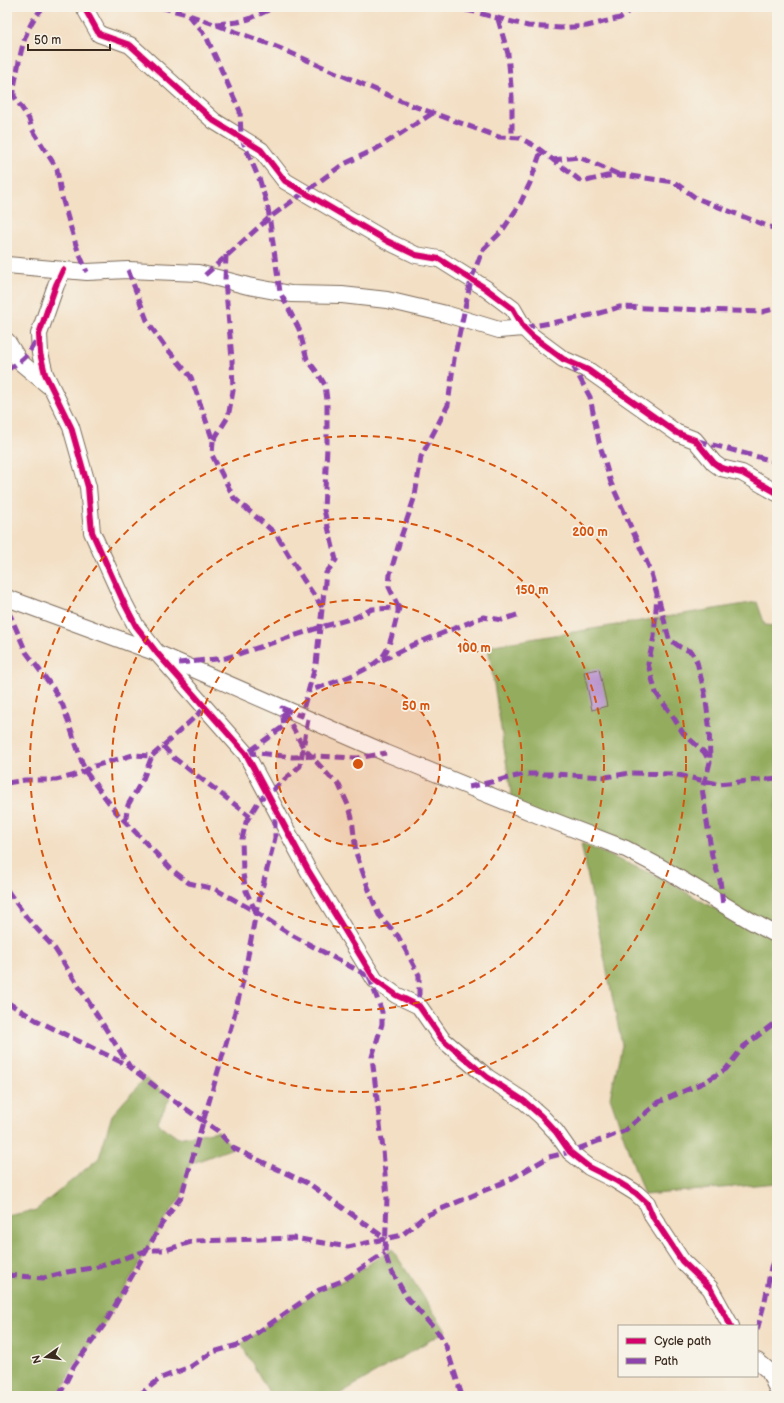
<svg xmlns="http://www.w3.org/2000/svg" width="784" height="1403" viewBox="0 0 784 1403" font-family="'Balsamiq Sans',sans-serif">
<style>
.forest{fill:#93ac5d;stroke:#676b3e}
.building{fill:#ba95ce}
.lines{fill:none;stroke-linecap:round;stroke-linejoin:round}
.minor-casing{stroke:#7b6958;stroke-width:18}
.minor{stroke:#fff;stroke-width:16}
.quiet{stroke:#8e44ad;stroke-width:5;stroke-dasharray:10 5;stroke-linecap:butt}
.cycleway-casing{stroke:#f7f3e8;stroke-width:8}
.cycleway{stroke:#d6006c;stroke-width:6}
.ring{fill:none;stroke:#d7540e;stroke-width:2;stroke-dasharray:7 5}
.centre{fill:#d7540e;stroke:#f7f3e8;stroke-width:2}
.ring-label{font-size:12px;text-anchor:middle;font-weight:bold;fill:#d7540e;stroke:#f7f3e8;stroke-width:3.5;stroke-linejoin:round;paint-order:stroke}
</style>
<rect width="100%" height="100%" fill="#f7f3e8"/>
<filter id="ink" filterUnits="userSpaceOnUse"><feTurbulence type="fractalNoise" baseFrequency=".025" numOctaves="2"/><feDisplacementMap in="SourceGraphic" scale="8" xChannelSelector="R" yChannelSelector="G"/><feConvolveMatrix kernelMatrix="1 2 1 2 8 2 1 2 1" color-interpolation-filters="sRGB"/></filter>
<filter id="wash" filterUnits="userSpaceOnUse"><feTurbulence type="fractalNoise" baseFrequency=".012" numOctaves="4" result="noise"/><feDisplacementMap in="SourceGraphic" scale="16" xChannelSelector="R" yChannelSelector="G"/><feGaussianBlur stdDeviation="0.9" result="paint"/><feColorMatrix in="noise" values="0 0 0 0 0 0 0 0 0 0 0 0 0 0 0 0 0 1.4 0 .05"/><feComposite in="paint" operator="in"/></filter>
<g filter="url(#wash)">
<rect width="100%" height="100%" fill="#f3dfc4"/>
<!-- forest -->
<g class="forest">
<path d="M757 602 765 625 777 626V1183L644 1195 610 1097 622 1045 581 843 661 878 749 928 662 868 513 805 488 646Z"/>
<path d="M145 1078 170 1098 157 1123 178 1138 218 1131 233 1148 190 1164 181 1197 161 1225 104 1325 74 1366 59 1396H7V1216L36 1210 99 1158 112 1115Z"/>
<path d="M392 1249 446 1331 336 1396H271L241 1344 319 1290 342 1281Z"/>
</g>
<g id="blocks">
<!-- building -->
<path class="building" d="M599 669 607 706 592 710 584 672Z"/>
</g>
</g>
<g filter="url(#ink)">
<use href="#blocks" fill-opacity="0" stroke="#7b6958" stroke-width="1"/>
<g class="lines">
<defs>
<g id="minor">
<path d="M84 7 99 34 130 45 214 121 261 150 285 181 387 241 416 255 439 259 485 288 513 309 524 328 532 336 563 359 588 370 677 433 695 440 714 463 721 468 742 473 777 493"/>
<path d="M7 265 87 272 128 270 198 273 248 286 291 294 342 295 387 300 446 314 499 330 524 328"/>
<path d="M63 270 56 285 39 334 40 353 45 374 71 427 88 487 92 532 124 603 136 626 157 653 246 754 308 870 375 980 396 995 419 1006 442 1039 487 1077 524 1101 541 1116 556 1132 570 1152 589 1167 615 1180 636 1193 647 1203 653 1217 682 1261 710 1288 731 1326"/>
<path d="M7 341 20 362 49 386"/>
<path d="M7 598 157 653 386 753 538 815 626 849 662 868 751 921 777 935"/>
<path d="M757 1361 769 1371 777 1389"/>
</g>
</defs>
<!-- minor casing -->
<use href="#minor" class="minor-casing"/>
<!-- minor -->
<use href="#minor" class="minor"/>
<!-- quiet -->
<g class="quiet">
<path d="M44 7C22 27 20 60 14 87V96L29 119 32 129 57 169 61 194 69 222 77 248 87 272"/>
<path d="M160 7 187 14 206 36 240 111 241 137 260 181 268 208 280 292 299 329 307 359 319 375 325 385 327 400V447L324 510 336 560 326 573 316 664 301 716 282 708 284 726 246 754"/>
<path d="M451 7 471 11 528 26 560 28 587 26 620 18 634 7"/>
<path d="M189 15 272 45 411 105 499 137 520 138 535 146 582 182 607 176 623 175 674 182 696 198 767 226 777 229"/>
<path d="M498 19 508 54 512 97V138"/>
<path d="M216 24 238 22 249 19 275 7"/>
<path d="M552 160 579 157 620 175"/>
<path d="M128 270 148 323 164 345 191 377 213 441 228 417 233 391 232 359 225 280 226 255"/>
<path d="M205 275 269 218 342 165 376 149 433 113"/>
<path d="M524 328C556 321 589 318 619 307L762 312 777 308"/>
<path d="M572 364 590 397 599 442 611 483 649 567 657 594 654 637 648 664 656 693 672 715 683 733 704 752 710 762 707 774 702 788 712 856 720 880 723 905"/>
<path d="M7 370C23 360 29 355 37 338"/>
<path d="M213 441 212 455 234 498 276 534 303 579 322 607"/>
<path d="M698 441 777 462"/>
<path d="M659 600 669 639 680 647 692 652 697 662 705 694 709 724 710 761"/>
<path d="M399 608 389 587 390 574 401 537 415 496 421 457 448 405 454 359 471 280 482 251 502 231 520 204 530 183 541 151"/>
<path d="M7 611 11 617 26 652 53 688 63 706 85 771 116 812 172 870 189 883 215 889 256 912 288 933 370 977"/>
<path d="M382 660 413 645 483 617 502 620 520 614"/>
<path d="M179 663 226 658 321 627 354 618 372 609 399 608C396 619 391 644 385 653 373 672 330 683 309 691"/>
<path d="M284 711 303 747 330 777 338 783 349 807 352 818 356 853 373 901 379 915 398 936 419 975V1006"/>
<path d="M163 746 174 758 250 816"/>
<path d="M246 754 259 753 292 757 317 756 358 758 386 753"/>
<path d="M7 783 25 780H56L72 776 85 771 91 767 133 755 152 756 206 707"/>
<path d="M469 787 526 774H553L605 777 631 773 674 774 718 784 777 778"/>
<path d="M125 822 128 805 143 779 152 756"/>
<path d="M7 890 27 918 55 949 130 1067 170 1098 218 1131 233 1148 311 1185 386 1239"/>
<path d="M256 912 246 891 243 874 242 839 246 822 260 799 268 794 300 766 308 719"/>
<path d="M369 976 382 1012V1024L372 1057 383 1150 387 1198 385 1253 389 1266 407 1298 440 1335 446 1346 462 1396"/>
<path d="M7 1002 36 1020 129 1066"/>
<path d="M7 1275 44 1278 67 1272 98 1267 148 1250H166L194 1241 294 1238 348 1247 402 1235 425 1216 511 1179 549 1157 570 1152 624 1131 659 1102 705 1082 726 1069 743 1047 777 1021"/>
<path d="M757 1330 765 1301 771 1267 777 1253"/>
<path d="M59 1396 74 1366 104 1325 161 1225 181 1197 233 1020 244 977 256 912 275 838V811"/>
<path d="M138 1396 161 1378 190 1367 213 1352 241 1344 319 1290 342 1281 385 1253"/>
</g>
<defs>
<g id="cycleway">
<path d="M84 7 99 34 130 45 214 121 261 150 285 181 387 241 416 255 439 259 485 288 513 309 524 328 532 336 563 359 588 370 677 433 695 440 714 463 721 468 742 473 777 493"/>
<path d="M63 270 56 285 39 334 40 353 45 374 71 427 88 487 92 532 124 603 136 626 157 653 246 754 308 870 375 980 396 995 419 1006 442 1039 487 1077 524 1101 541 1116 556 1132 570 1152 589 1167 615 1180 636 1193 647 1203 653 1217 682 1261 710 1288 731 1326"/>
</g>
</defs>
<!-- cycleway casing -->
<use href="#cycleway" class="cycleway-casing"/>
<!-- cycleway -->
<use href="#cycleway" class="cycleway"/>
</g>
</g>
<!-- distance rings -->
<circle cx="358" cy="764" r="82" fill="#d7540e" fill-opacity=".12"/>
<g class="ring">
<circle cx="358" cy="764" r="82"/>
<circle cx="358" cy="764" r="164"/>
<circle cx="358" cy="764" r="246"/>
<circle cx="358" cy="764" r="328"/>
</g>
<circle cx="358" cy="764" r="6" class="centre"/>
<g class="ring-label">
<text x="590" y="536">200 m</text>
<text x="532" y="594">150 m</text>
<text x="474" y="652">100 m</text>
<text x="416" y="710">50 m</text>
</g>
<!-- margin -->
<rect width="784" height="1403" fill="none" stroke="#f7f3e8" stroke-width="24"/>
<!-- legend -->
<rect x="618" y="1325" width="140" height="52" fill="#f7f3e8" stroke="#aca397"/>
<rect x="626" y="1338" width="20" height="6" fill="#d6006c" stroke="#aca397"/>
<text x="654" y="1345" font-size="12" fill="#3b2a1e">Cycle path</text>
<rect x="626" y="1358" width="20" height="6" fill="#8e44ad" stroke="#aca397"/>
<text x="654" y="1365" font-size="12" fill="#3b2a1e">Path</text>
<!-- north arrow -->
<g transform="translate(46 1357) rotate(256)" stroke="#f7f3e8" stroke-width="3" paint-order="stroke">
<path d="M0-3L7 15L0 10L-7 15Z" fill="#3b2a1e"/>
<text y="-6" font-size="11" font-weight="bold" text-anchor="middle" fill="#3b2a1e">N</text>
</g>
<!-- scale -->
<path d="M28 44v6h82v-6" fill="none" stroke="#3b2a1e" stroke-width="2"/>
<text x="34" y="44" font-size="12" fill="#3b2a1e" stroke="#f7f3e8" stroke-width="3" paint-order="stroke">50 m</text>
</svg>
